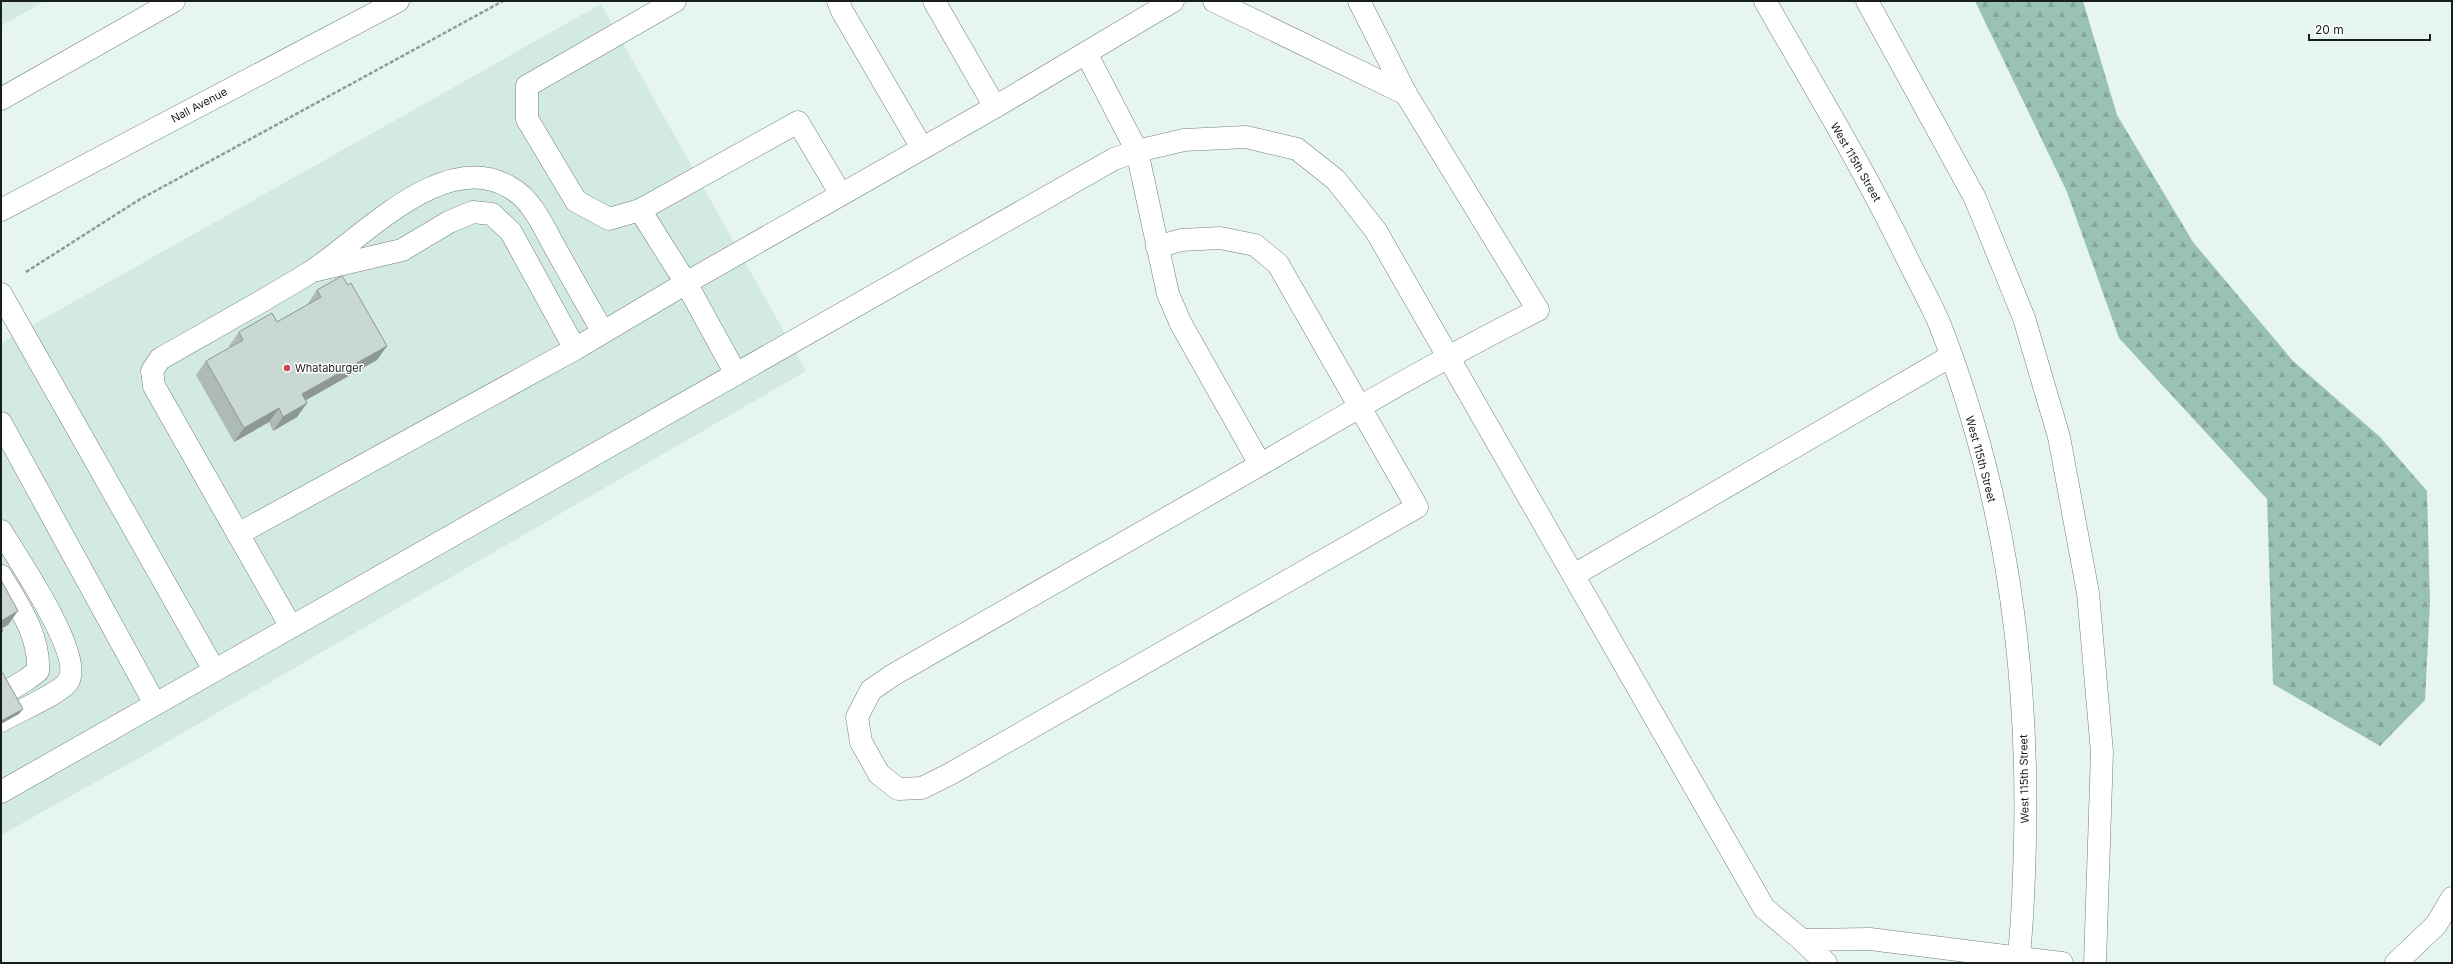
<svg xmlns="http://www.w3.org/2000/svg" width="2453" height="964" viewBox="0 0 2453 964" font-family="Inter,sans-serif">
<style>
.built{fill:#d3eae1}
.forest{fill:url(#forest-firs)}
.lines{fill:none;stroke-linecap:round;stroke-linejoin:round}
.minor-casing{stroke:#73807b;stroke-width:23}
.major-casing{stroke:#73807b;stroke-width:23}
.path{stroke:#8f9a95;stroke-width:2.5;stroke-dasharray:4 2;stroke-linecap:butt}
.minor{stroke:#fff;stroke-width:22}
.major{stroke:#fff;stroke-width:22}
.wall{fill:#aebab5}
.shaded-wall{fill:#8d9793}
.building{fill:#cad8d2;stroke:#8d9793}
.poi-dot{fill:#d24252;stroke:#fff;stroke-width:1.5}
.labels{text-anchor:middle;stroke-width:3;stroke-linejoin:round;paint-order:stroke}
.street-label{font-size:11px;fill:#181e1b;stroke:#fff}
.poi-label{font-size:11px;fill:#181e1b;stroke:#fff;text-anchor:start}
</style>
<defs>
<pattern id="forest-firs" width="22" height="20" patternUnits="userSpaceOnUse"><rect width="22" height="20" fill="#9ac2b2"/><path d="M5 1l3.5 6h-7zM16 11l3.5 6h-7z" fill="#84a698"/></pattern>
</defs>
<rect width="100%" height="100%" fill="#e6f5ef"/>
<!-- built -->
<g class="built">
<path d="M1 1H45L1 26Z"/>
<path d="M601 4 806 371 148 753 1 835V343Z"/>
</g>
<!-- forest -->
<path class="forest" d="M1975 1H2083L2117 115 2193 242 2293 361 2380 437 2427 491 2430 603 2425 700 2380 746 2273 684 2267 499 2119 338 2067 192Z"/>
<g class="lines">
<defs>
<g id="minor">
<path d="M838 1 842 11 922 148"/>
<path d="M934 1 995 107"/>
<path d="M1214 1 1406 94"/>
<path d="M1765 1C1813 85 1864 169 1906 256 1917 279 1930 301 1940 325 2004 489 2029 665 2025 841 2024 881 2023 923 2018 963"/>
<path d="M1867 1 1975 198 2024 318 2059 437 2088 593 2102 752 2095 963"/>
<path d="M1086 53 1137 151 1168 294 1181 324 1260 464"/>
<path d="M840 193 798 122 640 210 686 283 995 107 1173 1"/>
<path d="M640 210 609 219 576 201 527 119V86L675 1"/>
<path d="M1157 247 1181 240 1220 238 1255 245 1278 264 1417 507 950 774 922 788 898 789 879 774 861 742 857 717 871 690 893 675C1015 605 1136 536 1258 466 1351 412 1442 358 1538 310L1406 94 1359 1"/>
<path d="M317 270 402 250 449 222 473 212 492 214 511 232 575 349"/>
<path d="M1 294 214 670"/>
<path d="M1 423 155 704"/>
<path d="M1 531C16 556 87 659 67 683 57 695 16 712 1 721"/>
<path d="M238 534 154 386 152 371 160 359C209 331 260 303 309 273 361 240 444 146 511 188 534 201 545 231 558 253 573 280 588 306 603 332"/>
<path d="M1574 575 1951 356"/>
<path d="M1 576C18 605 40 635 38 671L26 680 1 695"/>
<path d="M291 627 238 534 575 349 686 283 736 374"/>
<path d="M1 792 1114 159 1137 151 1184 140 1246 137 1297 149 1336 180 1376 231 1764 908 1802 940"/>
<path d="M1826 963 1802 940 1870 939 2062 963"/>
<path d="M2396 963 2436 925 2452 898"/>
</g>
<g id="major">
<path d="M1 99 174 1"/>
<path d="M1 210 398 1"/>
</g>
</defs>
<!-- minor casing -->
<use href="#minor" class="minor-casing"/>
<!-- major casing -->
<use href="#major" class="major-casing"/>
<!-- path -->
<path class="path" d="M26 272 137 201 503 1"/>
<!-- minor -->
<use href="#minor" class="minor"/>
<!-- major -->
<use href="#major" class="major"/>
</g>
<!-- wall -->
<path class="wall" d="M317 290 377 360 306 400 307 403 297 417 273 431 269 422 234 442 196 375 206 361 230 348 229 346 239 332 277 322 307 305Z"/>
<!-- shaded-wall -->
<g class="shaded-wall">
<path d="M387 346 377 360 292 408 302 394Z"/>
<path d="M307 403 297 417 273 431 283 417Z"/>
<path d="M279 408 269 422 234 442 244 428Z"/>
<path d="M18 611 8 625 1 629V621Z"/>
<path d="M23 709 19 714 1 724V721Z"/>
</g>
<!-- building -->
<g class="building">
<path d="M342 276 348 285 351 283 387 346 302 394 307 403 283 417 279 408 244 428 206 361 243 340 239 332 272 313 277 322 321 297 317 290Z"/>
<path d="M1 580 18 611 1 621Z"/>
<path d="M1 627 3 631 1 632Z"/>
<path d="M1 670 23 709 1 721Z"/>
</g>
<!-- markers -->
<circle class="poi-dot" cx="287" cy="368" r="4"/>
<g class="labels">
<!-- street labels -->
<g class="street-label">
<text transform="translate(199 105) rotate(-28)" y="4">Nall Avenue</text>
<text transform="translate(1856 162) rotate(60)" y="4">West 115th Street</text>
<text transform="translate(1981 459) rotate(75)" y="4">West 115th Street</text>
<text transform="translate(2024 779) rotate(-91)" y="4">West 115th Street</text>
</g>
<!-- poi labels -->
<g class="poi-label">
<text x="295" y="372">Whataburger</text>
</g>
</g>
<!-- border -->
<rect width="2453" height="964" fill="none" stroke="#181e1b" stroke-width="4"/>
<!-- scale -->
<path d="M2309 34v6h121v-6" fill="none" stroke="#181e1b" stroke-width="2"/>
<text x="2315" y="34" font-size="12" fill="#181e1b" stroke="#ffffff" stroke-width="3" paint-order="stroke">20 m</text>
</svg>
